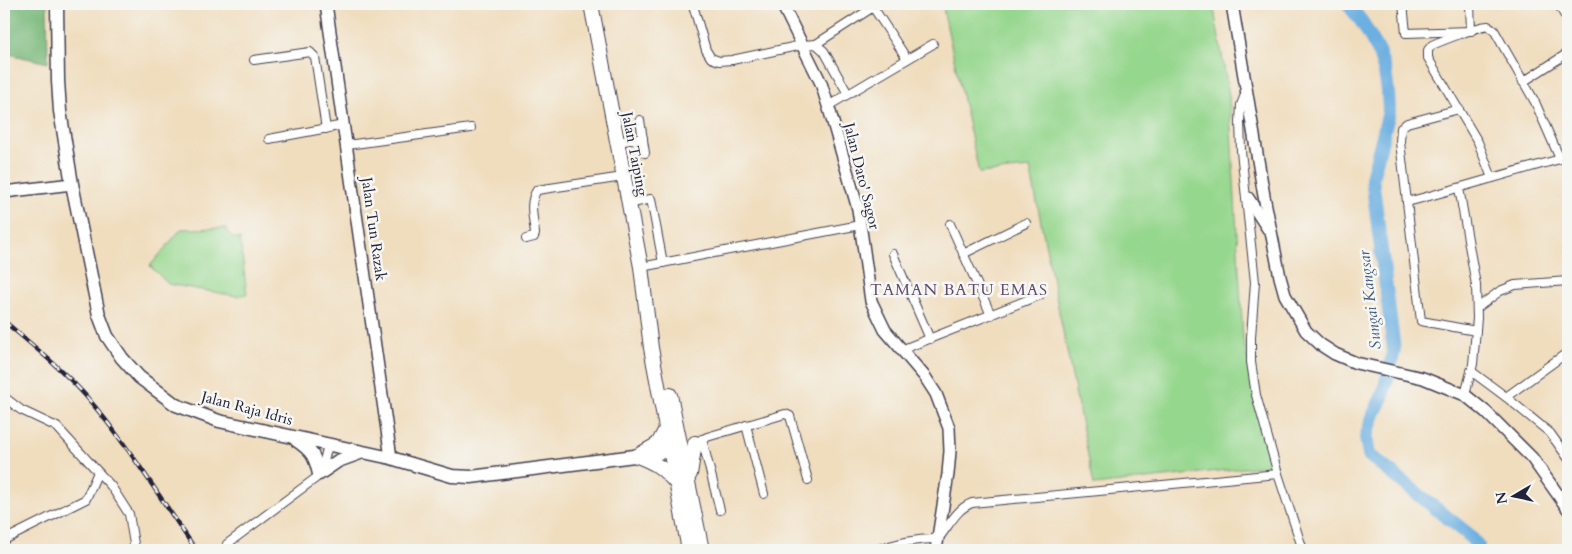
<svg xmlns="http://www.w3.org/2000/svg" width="1572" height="554" viewBox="0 0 1572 554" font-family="Cardo,serif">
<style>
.green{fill:#96d78e;stroke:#5c7c64}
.forest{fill:#78b879;stroke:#4d6d5a}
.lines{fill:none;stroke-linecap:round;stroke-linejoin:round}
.river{stroke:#6cafe1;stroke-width:14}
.street-casing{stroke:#413e4f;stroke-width:10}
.secondary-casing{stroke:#413e4f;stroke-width:14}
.primary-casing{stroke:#413e4f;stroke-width:15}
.highway-casing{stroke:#413e4f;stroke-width:16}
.street{stroke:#fff;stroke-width:8}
.secondary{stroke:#fff;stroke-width:11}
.primary{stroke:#fff;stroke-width:12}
.highway{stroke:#fff;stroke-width:14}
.rail-casing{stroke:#22223b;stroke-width:4.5}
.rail{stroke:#f6f6f2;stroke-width:2.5;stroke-dasharray:8;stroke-linecap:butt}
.labels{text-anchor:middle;stroke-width:5;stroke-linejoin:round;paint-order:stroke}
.street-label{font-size:15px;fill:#22223b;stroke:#f6f6f2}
.neighbourhood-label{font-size:16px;letter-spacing:1px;fill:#614c70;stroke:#f6f6f2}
.water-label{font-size:16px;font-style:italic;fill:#405a7d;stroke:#f6f6f2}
</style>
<rect width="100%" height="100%" fill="#f6f6f2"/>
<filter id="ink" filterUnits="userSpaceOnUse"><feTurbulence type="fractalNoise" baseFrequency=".02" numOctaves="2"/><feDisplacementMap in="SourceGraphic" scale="10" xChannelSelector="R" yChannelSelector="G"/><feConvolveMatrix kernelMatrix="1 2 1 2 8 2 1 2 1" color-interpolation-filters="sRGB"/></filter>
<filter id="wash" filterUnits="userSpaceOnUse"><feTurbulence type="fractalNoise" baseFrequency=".0096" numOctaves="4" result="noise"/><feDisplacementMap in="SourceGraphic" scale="20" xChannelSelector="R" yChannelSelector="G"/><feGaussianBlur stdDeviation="1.12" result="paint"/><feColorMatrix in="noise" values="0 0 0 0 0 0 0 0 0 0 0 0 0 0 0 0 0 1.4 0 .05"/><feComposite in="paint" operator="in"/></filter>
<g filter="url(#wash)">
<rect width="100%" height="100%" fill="#f0ddbe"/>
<!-- green -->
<g class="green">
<path d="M942 4H1213L1229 95 1243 338 1271 465 1094 485 1030 168 979 173Z"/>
<path d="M226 228C229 235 232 239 240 239L247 294 236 296 168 284 150 266 181 229Z"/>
</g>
<!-- forest -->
<path class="forest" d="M4 4H47L48 63 4 53Z"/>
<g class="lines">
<!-- river -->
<path class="river" d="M1348 4 1362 22 1378 50 1385 72 1388 91 1389 112 1372 178 1394 350 1383 395 1374 414 1366 437 1369 455 1468 534 1478 546V550"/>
</g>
</g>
<g filter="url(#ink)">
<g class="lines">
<defs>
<g id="street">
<path d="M913 4 914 5"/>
<path d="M1403 4 1406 33 1471 31 1470 4"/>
<path d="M1558 4 1568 21"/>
<path d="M693 5 706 50 711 58 719 61 732 60 802 45 816 44 824 51 848 94"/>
<path d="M873 7 907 59"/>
<path d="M816 44 878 4"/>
<path d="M254 60 310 52 315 57 326 129"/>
<path d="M1523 82 1568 53"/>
<path d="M1246 92 1241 105 1240 121 1241 151 1255 282 1251 337V362L1256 395 1278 474 1303 550"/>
<path d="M828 106 933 44"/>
<path d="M640 120 645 153"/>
<path d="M269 139 344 125"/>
<path d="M617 142 643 138"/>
<path d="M347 145 471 128"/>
<path d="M1492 178 1478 142 1428 58V50L1432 45C1439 42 1484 24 1488 26 1489 26 1494 30 1494 30L1535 102 1560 159"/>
<path d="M1459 188 1476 285 1477 318 1473 364 1465 395"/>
<path d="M1407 202 1400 142 1401 128 1407 123 1459 109"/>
<path d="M628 204 651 199 663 263"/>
<path d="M950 224 991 315"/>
<path d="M526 239 534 237 535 234C534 220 528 203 537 190L623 177"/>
<path d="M893 254 930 339"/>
<path d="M963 254 1026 223"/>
<path d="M641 267 860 225"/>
<path d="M1477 308 1500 291 1515 285 1568 281"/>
<path d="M1476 331 1421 321 1407 202C1461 188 1514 171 1568 157"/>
<path d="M901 350 1040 295"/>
<path d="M1568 352 1506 397 1550 433 1568 458"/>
<path d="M1471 371 1506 397"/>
<path d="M4 397 21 410 57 427 111 486 129 514 135 550"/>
<path d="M746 425 764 494"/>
<path d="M702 439 720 510"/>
<path d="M694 444 707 437 785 414 790 416 808 480"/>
<path d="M4 540 86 499 98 472"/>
<path d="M231 550 227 544 316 478 322 469 328 445"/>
<path d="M875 550C896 544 916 538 938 539 949 526 956 509 972 503L1278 474"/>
</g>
<g id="secondary">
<path d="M326 4 391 458"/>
<path d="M782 4 821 83 830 112 858 209 871 301 885 330 925 377 936 394 949 428 950 451 948 474 936 550"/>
<path d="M1232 4 1264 196 1280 277 1285 295 1306 331 1321 345 1335 354 1356 363 1423 378 1465 395 1486 412 1532 458 1568 509"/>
<path d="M4 192 72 184"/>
<path d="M1248 198 1268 229"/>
</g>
<g id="primary">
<path d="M57 4 58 81 60 111 72 184 99 315 107 336 122 358 139 377 176 405 219 421 391 458 452 476 471 477 681 450"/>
<path d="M296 440C312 451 315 456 319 474L338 461 360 453"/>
</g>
<g id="highway">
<path d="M591 4 641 267 651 348 689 550"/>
<path d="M670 395 702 550"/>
<path d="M637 456C656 463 663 468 676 483"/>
<path d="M637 456 658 444 666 429"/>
<path d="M690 474 695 443"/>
</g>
</defs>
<!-- street casing -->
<use href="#street" class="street-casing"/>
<!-- secondary casing -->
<use href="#secondary" class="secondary-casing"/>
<!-- primary casing -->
<use href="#primary" class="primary-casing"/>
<!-- highway casing -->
<use href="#highway" class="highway-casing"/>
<!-- street -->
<use href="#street" class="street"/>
<!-- secondary -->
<use href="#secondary" class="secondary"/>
<!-- primary -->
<use href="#primary" class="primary"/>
<!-- highway -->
<use href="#highway" class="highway"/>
<defs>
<path id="rail" d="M4 321C32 345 61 368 85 395 127 443 160 498 196 550"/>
</defs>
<!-- rail casing -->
<use href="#rail" class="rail-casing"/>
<!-- rail -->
<use href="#rail" class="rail"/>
</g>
</g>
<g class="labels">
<!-- street labels -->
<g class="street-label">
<text transform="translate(635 154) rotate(79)" y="5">Jalan Taiping</text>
<text transform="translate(862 176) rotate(76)" y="5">Jalan Dato' Sagor</text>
<text transform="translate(374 229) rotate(82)" y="5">Jalan Tun Razak</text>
<text transform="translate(247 408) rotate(15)" y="5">Jalan Raja Idris</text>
</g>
<!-- neighbourhood labels -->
<g class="neighbourhood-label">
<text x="959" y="295">TAMAN BATU EMAS</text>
</g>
<!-- water labels -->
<g class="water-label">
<text transform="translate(1369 300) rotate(-97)" y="6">Sungai Kangsar</text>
</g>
</g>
<!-- margin -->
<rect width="1572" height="554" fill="none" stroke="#f6f6f2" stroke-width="20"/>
<!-- north arrow -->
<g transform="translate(1514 496) rotate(261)" stroke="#f6f6f2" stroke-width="4" paint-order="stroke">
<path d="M0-4L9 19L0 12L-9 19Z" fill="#22223b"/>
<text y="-8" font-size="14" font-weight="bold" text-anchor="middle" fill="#22223b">N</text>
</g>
</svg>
